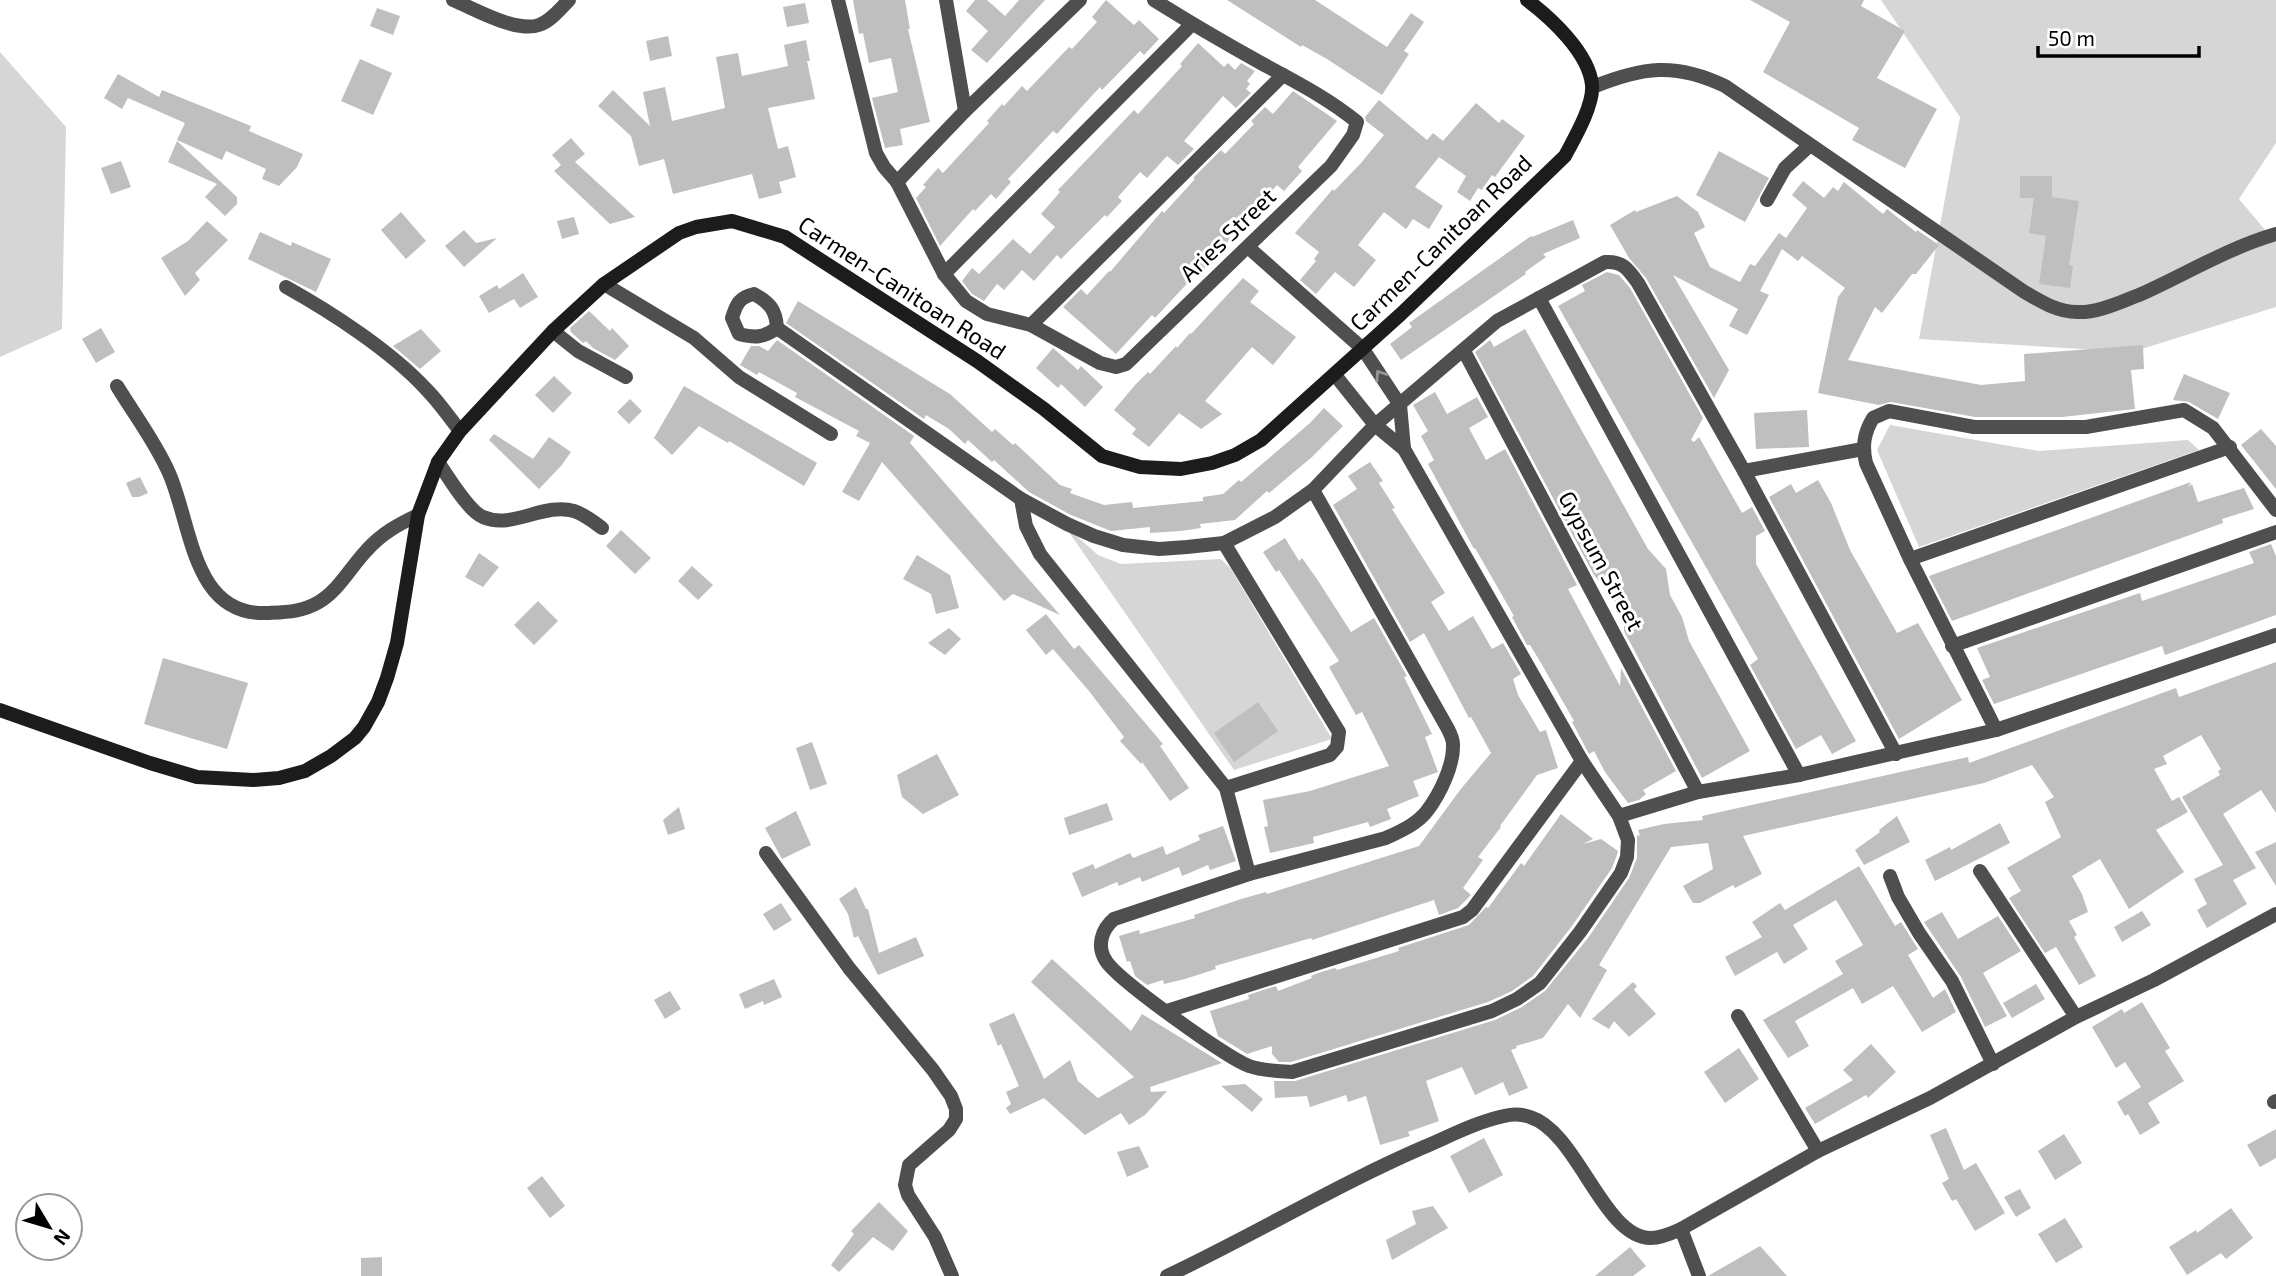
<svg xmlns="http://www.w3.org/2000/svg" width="2276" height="1276" viewBox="0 0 2276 1276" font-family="'Exo 2',sans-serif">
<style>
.green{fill:#d6d6d6}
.building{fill:#bfbfbf}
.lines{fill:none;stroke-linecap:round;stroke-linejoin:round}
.minor{stroke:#4f4f4f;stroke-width:14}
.tertiary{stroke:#4f4f4f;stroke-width:14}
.secondary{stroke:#1c1c1c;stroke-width:14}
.oneway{stroke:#959595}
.labels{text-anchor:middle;stroke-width:6;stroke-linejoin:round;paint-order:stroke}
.street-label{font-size:23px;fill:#000;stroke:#fff}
</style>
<rect width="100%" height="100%" fill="#fff"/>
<!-- green -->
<g class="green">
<path d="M1881 0H2276V143L2239 199 2276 243V307L2132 352 1919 339 1960 117Z"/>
<path d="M0 52 66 127 62 329 0 357Z"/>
<path d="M1890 425 2039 451 2188 440 2199 450 1919 547 1877 450Z"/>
<path d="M1064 525 1098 555 1121 564 1221 559 1231 569 1332 739 1234 770Z"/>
</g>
<!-- building -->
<g class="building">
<path d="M853 0H905L910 29H908L930 122 900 129 903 145 885 148 872 98 898 92 891 58 869 63 863 33 859 34Z"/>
<path d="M975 0H987L1005 16 1019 0H1045L987 63 971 50 988 31 966 11Z"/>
<path d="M1106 0 1134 25 1139 20 1159 39 1144 55 1140 51 1102 90 1100 87 1057 134 1053 131 1008 179 1011 182 996 199 991 194 975 211 973 209 940 246 916 198 926 187 923 185 938 168 943 173 989 123 987 121 1002 104 1004 106 1022 86 1027 91 1069 47 1072 49 1097 22 1092 17Z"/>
<path d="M1227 0H1315L1387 47 1411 13 1424 22 1404 51 1409 54 1382 95 1327 59 1302 45 1301 47Z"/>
<path d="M1750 0H1864L1861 6 1905 31 1877 78 1937 109 1905 168 1852 140 1859 128 1763 72 1790 22Z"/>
<path d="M805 3 809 23 787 27 783 7Z"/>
<path d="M377 8 400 16 393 35 370 26Z"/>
<path d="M668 36 672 56 650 61 646 41Z"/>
<path d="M806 40 810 61H807L815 99 768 108 778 149 788 146 796 177 779 182 782 193 759 199 752 174 673 194 664 159 639 166 631 136 598 106 613 90 650 126 643 92 665 87 672 121 725 108 716 57 738 53 742 76 788 66 784 45Z"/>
<path d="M1198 43 1224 67 1228 63 1235 70 1241 63 1255 71 1247 81 1250 84 1246 89 1251 93 1236 108 1223 96 1184 141 1194 149 1178 165 1167 156 1147 178 1140 172 1118 197 1122 201 1107 217 1105 215 1061 259 1057 255 1034 281 1022 270 1004 290 997 284 984 301 972 294 962 281 972 268 979 274 1013 239 1030 254 1055 227 1041 214 1060 192 1058 190 1134 110 1138 114 1182 66 1180 64Z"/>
<path d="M360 59 392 73 373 115 341 101Z"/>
<path d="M118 74 159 97 162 90 251 126 249 131 303 154 297 167 279 186 262 179 266 169 226 151 222 160 177 140 185 123 128 98 122 109 104 98Z"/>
<path d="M1293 91 1337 121 1298 167 1302 171 1284 191 1277 185 1198 276 1196 274 1155 318 1152 315 1116 354 1063 307 1081 289 1087 295 1109 271 1110 272 1162 211 1164 213 1195 179 1193 178 1221 150 1225 154 1254 124 1251 121 1265 107 1273 114Z"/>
<path d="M1379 100 1427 140 1433 133 1443 141 1476 103 1499 123 1502 119 1525 136 1495 177 1492 175 1482 190 1478 188 1470 201 1457 192 1466 176 1439 157 1415 187 1443 206 1429 229 1413 219 1406 229 1384 212 1358 245 1376 260 1360 280 1354 287 1335 272 1316 294 1300 280 1316 261 1314 259 1319 252 1295 233 1333 189 1334 191 1361 163 1384 135 1366 121 1365 117Z"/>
<path d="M571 138 585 154 575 162 635 217 610 224 554 171 561 165 552 155Z"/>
<path d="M177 141 237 197V204L225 216 205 197 217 184 168 162Z"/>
<path d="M1719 151 1769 178 1745 222 1696 195Z"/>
<path d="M121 161 131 187 111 194 101 168Z"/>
<path d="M2020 176H2052V197L2079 201 2069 265 2073 266 2070 288 2039 284 2046 236 2029 233 2034 198H2020Z"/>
<path d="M1803 181 1824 198 1833 187 1838 191 1844 182 1883 214 1887 209 1916 232 1917 230 1939 245 1916 274H1912L1882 313 1875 307 1848 360 1981 385 2025 381 2024 354 2143 345 2144 369 2131 370 2135 409 2062 417H1975L1891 402 1879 405 1818 393 1838 297 1845 288 1802 256 1798 261 1782 249 1760 291 1769 295 1747 335 1729 326 1738 309 1673 275 1729 370 1714 398 1646 278 1629 258 1610 225 1635 210 1636 212 1677 196 1698 212 1705 227 1694 233 1710 267 1740 282 1750 264 1755 266 1779 233 1786 238 1807 208 1792 195Z"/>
<path d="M401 212 426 241 406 259 381 230Z"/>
<path d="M574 217 579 234 562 239 557 221Z"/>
<path d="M1573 220 1580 238 1543 254 1546 257 1525 272 1526 274 1401 360 1390 344 1412 327 1409 323 1531 236 1532 237Z"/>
<path d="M207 221 228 240 195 273 200 280 185 296 161 258 188 241Z"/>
<path d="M464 230 476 243 497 238 464 267 445 246Z"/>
<path d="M260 232 291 246 292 242 331 259 316 292 248 259Z"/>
<path d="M1607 272 1619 275 1630 288 1703 418 1691 440 1694 442 1699 437 1742 513 1752 507 1765 531 1756 536V564L1856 741 1832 754 1821 735 1796 749 1750 665 1758 659 1558 306 1585 291 1582 285Z"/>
<path d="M523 273 538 297 520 308 514 299 489 313 479 296 497 285 499 289Z"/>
<path d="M1243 278 1259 291 1250 302 1296 337 1273 365 1252 347 1205 401 1222 414 1201 429 1179 413 1149 447 1132 434 1136 429 1114 410 1135 385 1148 372 1150 374 1176 346 1177 348 1190 333 1191 334Z"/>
<path d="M798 301 950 394 992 432 995 429 1013 445 1015 443 1060 485 1072 489 1070 493 1104 505 1132 502 1133 508 1203 501V497L1223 494 1239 480 1241 482 1310 423 1324 408 1343 426 1312 457 1269 493 1267 491 1235 520 1200 524 1201 528 1181 531 1150 533V527L1111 531 1071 515 1029 492 994 460 992 462 968 440 965 444 949 429 926 415 924 419 786 323Z"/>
<path d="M589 311 610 331 612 328 629 346 615 360 593 348 586 341 583 343 571 332 570 328Z"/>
<path d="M101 328 115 352 96 363 82 339Z"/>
<path d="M421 329 441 351 420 369 393 346Z"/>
<path d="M1525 329 1648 549 1666 569 1670 595 1682 617 1689 641 1750 751 1702 778 1624 631V618L1612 596 1594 575 1475 352 1490 340 1494 347Z"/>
<path d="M777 340 914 436 910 443 1060 615 1013 594 1004 601 882 462 859 501 842 492 870 443 856 436 859 431 795 397 797 393 759 372 757 375 740 365 751 346H759L768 351Z"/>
<path d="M1053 348 1078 370 1081 366 1103 387 1085 407 1061 384 1058 388 1036 368Z"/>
<path d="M2184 374 2230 393 2218 419 2189 402 2173 400Z"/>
<path d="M554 376 572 393 553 413 535 395Z"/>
<path d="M684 386 817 463 804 486 729 441 728 443 699 426 672 455 654 438Z"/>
<path d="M1435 392 1447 414 1477 397 1488 417 1469 428 1486 460 1505 449 1577 585 1568 589 1620 686 1621 668 1676 771 1643 790 1646 794 1639 800 1628 803 1605 772 1594 751 1589 754 1572 722 1574 721 1541 663 1530 645H1527L1512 617 1514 616 1475 548 1474 549 1428 464 1434 460 1421 436 1428 431 1413 405Z"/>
<path d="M630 399 642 411 629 424 617 412Z"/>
<path d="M1807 410 1809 447 1756 449 1754 413Z"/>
<path d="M2261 429 2276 446V489L2241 445Z"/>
<path d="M494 434 533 459 549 437 571 452 561 466 539 489 489 440Z"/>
<path d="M1370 462 1383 481 1379 483 1395 508 1392 509 1445 593 1431 602 1449 631 1473 616 1492 649 1503 643 1521 674 1513 679 1518 695 1540 732 1546 730 1558 768 1537 775 1500 826 1501 827 1478 857 1483 860 1463 888 1471 895 1458 908 1439 915 1434 900 1312 940 1311 938 1215 966 1216 969 1185 979 1164 984 1163 980 1147 985 1135 976 1130 961 1127 962 1119 936 1139 930 1140 934 1195 918 1194 915 1241 899 1266 892 1267 894 1419 846 1460 790 1491 753 1471 717 1469 718 1424 633 1410 642 1333 505 1357 489 1348 476Z"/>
<path d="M140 477 148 493 139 497H132L126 483Z"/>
<path d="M1818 480 1831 503 1850 550 1897 633 1918 623 1962 700 1899 739 1769 497 1791 484 1796 493Z"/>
<path d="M2191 482 2188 487 2192 484 2198 502 2244 488 2254 509 2222 519 2223 523 1952 621 1929 576Z"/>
<path d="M621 530 651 558 635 574 606 546Z"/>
<path d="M1285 538 1299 561 1302 558 1317 579 1351 632 1374 618 1407 676 1404 677 1432 734 1425 737 1438 772 1413 781 1419 796 1387 809 1391 819 1370 827 1368 822 1313 837 1314 843 1270 853 1264 827 1268 826 1263 800 1310 791 1389 766 1362 712 1356 715 1329 667 1339 661 1279 570 1276 572 1263 552Z"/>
<path d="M2271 544 2276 556V615L2165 655 2162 646 1994 704 1982 680 1990 677 1977 648 2140 593 2142 601 2254 563 2249 552Z"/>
<path d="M479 553 499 567 483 587 465 577Z"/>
<path d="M917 555 950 575 959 608 936 614 931 594 903 579Z"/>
<path d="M692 566 713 585 698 600 678 581Z"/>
<path d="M538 601 558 621 534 645 514 625Z"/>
<path d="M1046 614 1074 649 1079 645 1163 744 1160 746 1189 788 1170 801 1142 762 1141 764 1120 741 1124 737 1089 691 1053 649 1046 655 1026 630Z"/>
<path d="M949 628 961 639 945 655 928 643Z"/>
<path d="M163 658 248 683 227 749 144 724Z"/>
<path d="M2276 662V813L2261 790 2223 814 2256 868 2233 880 2247 904 2207 928 2197 910 2207 904 2194 879 2223 865 2182 797 2220 775 2218 771 2221 769 2201 735 2163 756 2167 764 2154 769 2172 801 2179 797 2188 812 2156 830 2184 872 2129 909 2100 859 2072 876 2082 894 2088 912 2069 921 2077 935 2074 937 2096 976 2079 985 2056 947 2045 953 2009 898 2021 891 2007 868 2061 837 2045 802 2054 797 2032 765 1984 783 1743 836 1762 874 1735 888 1733 885 1700 903H1693L1683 886 1713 869 1708 843 1671 847 1599 965 1607 970 1580 1018 1568 1004 1543 1038 1516 1046 1517 1048 1511 1050 1528 1088 1509 1096 1503 1082 1475 1095 1462 1067 1426 1081 1439 1121 1408 1132 1410 1136 1380 1145 1366 1096 1348 1102 1346 1095 1310 1107 1307 1096 1275 1098 1274 1081H1295L1495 1020 1522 1007 1545 991 1588 938 1629 878 1637 858V835L1640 836 1638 830 1664 824 1703 820 1702 816 1968 757 1969 763 2176 688 2179 697Z"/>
<path d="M1258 702 1278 731 1234 762 1214 733Z"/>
<path d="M812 742 827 784 810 790 796 748Z"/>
<path d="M937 754 959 795 923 814 902 797 897 775Z"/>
<path d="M1107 803 1113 820 1069 835 1064 818Z"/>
<path d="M679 807 685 829 668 835 663 820Z"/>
<path d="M796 811 811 845 782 859 765 828Z"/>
<path d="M1561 814 1593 839 1583 844 1601 839 1618 851 1617 855 1612 868 1572 926 1533 976 1512 991 1488 1002 1291 1062H1279L1272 1054V1046L1247 1054 1218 1036 1210 1011 1249 999 1248 995 1276 986 1278 991 1312 978 1311 976 1318 973 1335 968 1337 970 1399 951 1398 948 1469 925 1486 907 1488 908 1521 863 1524 866Z"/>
<path d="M1897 816 1910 842 1864 865 1855 850 1880 832 1879 830Z"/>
<path d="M2000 823 2010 843 1935 881 1925 860 1950 847 1951 850Z"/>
<path d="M1223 826 1236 861 1210 870 1208 865 1182 876 1179 867 1142 882 1140 877 1119 886 1117 882 1082 897 1072 873 1093 864 1095 869 1130 853 1133 858 1163 846 1166 855 1200 840 1198 835Z"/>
<path d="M2276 842V886L2255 852Z"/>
<path d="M1859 866 1895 926 1901 922 1918 949 1908 955 1933 998 1945 989 1956 1012 1922 1032 1893 986 1862 1004 1853 988 1795 1021 1809 1046 1788 1058 1763 1020 1843 974 1835 961 1863 945 1836 900 1793 925 1808 949 1784 964 1777 952 1735 976 1725 957 1762 937 1752 922 1780 903 1785 910Z"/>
<path d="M856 887 866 909H868L879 953 916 937 924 956 878 975 858 936 854 938 848 914 839 899Z"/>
<path d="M781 903 792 920 774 931 763 914Z"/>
<path d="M2142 911 2151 925 2122 942 2114 927Z"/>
<path d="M1942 912 1958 939 1998 916 2021 951 1983 973 2007 1016 1985 1027 1961 977 1924 922Z"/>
<path d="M1052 959 1131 1031 1142 1014 1222 1063 1150 1087 1151 1092 1167 1091 1145 1115 1129 1125 1121 1113 1085 1135 1044 1098 1010 1114 1006 1108 1011 1104 1006 1092 1019 1086 1001 1044 998 1046 989 1024 1014 1013 1044 1079 1070 1060 1078 1081 1098 1098 1134 1077 1031 982Z"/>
<path d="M774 979 782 997 764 1005 763 1001 745 1009 739 994Z"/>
<path d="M1633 982 1637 986 1634 990 1656 1014 1629 1037 1614 1021 1609 1029 1592 1019Z"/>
<path d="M2036 984 2045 999 2012 1018 2003 1003Z"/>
<path d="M670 991 681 1009 665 1019 654 1000Z"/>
<path d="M2142 1002 2170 1048 2165 1051 2184 1081 2148 1103 2160 1123 2140 1135 2128 1114 2125 1116 2117 1102 2141 1087 2125 1062 2116 1068 2092 1027 2122 1009 2124 1013Z"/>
<path d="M1871 1044 1896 1072 1868 1098 1866 1095 1815 1124 1805 1108 1853 1080 1843 1070Z"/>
<path d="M1739 1048 1759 1079 1725 1103 1704 1072Z"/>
<path d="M1245 1084 1263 1099 1252 1112 1221 1086Z"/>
<path d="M1946 1128 1964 1170 1976 1163 2005 1213 1975 1231 1956 1199 1952 1201 1942 1183 1949 1179 1930 1135Z"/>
<path d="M2276 1129V1158L2260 1167 2247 1145Z"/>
<path d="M2064 1134 2082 1163 2055 1180 2038 1151Z"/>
<path d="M1484 1138 1503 1175 1469 1193 1450 1156Z"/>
<path d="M1139 1146 1149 1167 1127 1177 1117 1152Z"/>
<path d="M542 1176 565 1206 550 1218 527 1188Z"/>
<path d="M2020 1189 2031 1208 2016 1217 2004 1197Z"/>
<path d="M879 1202 908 1231 893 1251 873 1237 839 1272 831 1265 854 1234 851 1231Z"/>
<path d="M1433 1206 1448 1228 1392 1260 1386 1240 1416 1224 1412 1211Z"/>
<path d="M2231 1208 2253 1238 2226 1259 2221 1253 2187 1275 2169 1247 2196 1230 2197 1233Z"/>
<path d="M2065 1218 2083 1247 2056 1263 2038 1234Z"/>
<path d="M1760 1246 1787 1276H1708Z"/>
<path d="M1630 1247 1646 1266 1633 1276H1595Z"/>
<path d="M382 1257V1276H361V1258Z"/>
</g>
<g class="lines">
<!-- minor -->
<g class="minor">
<path d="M838 0 876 153 884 167 897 182 944 274 966 301 987 314 1031 325 1100 363 1116 367 1126 364 1331 166 1353 135 1357 122C1328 98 1294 81 1261 63 1225 43 1189 22 1154 0"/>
<path d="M946 0 965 111"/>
<path d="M1593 87C1642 67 1675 62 1725 86L2023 291C2040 301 2057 312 2077 312 2098 313 2120 302 2139 295 2184 275 2228 248 2276 234"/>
<path d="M897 182 965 111 1080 0"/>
<path d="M1767 200 1785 168 1809 146"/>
<path d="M1249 248 1363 349 1400 405 1404 449"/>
<path d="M944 274 1192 24"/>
<path d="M604 284 694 338 739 377 831 434"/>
<path d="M286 287C331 312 391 351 426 389 439 402 449 417 460 431"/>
<path d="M754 294C770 303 776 310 777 328 763 338 755 338 739 334L732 318C736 305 739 297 754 294Z"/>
<path d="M1539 298 1799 775"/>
<path d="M1031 325 1283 75"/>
<path d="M777 328 1021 499 1067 524 1094 536 1123 545 1159 549 1187 547 1224 543 1275 517 1313 490 1375 425 1497 321 1605 262C1623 261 1628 269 1638 283L1744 471 1896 754"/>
<path d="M553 331 578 351 626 377"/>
<path d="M1464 351 1698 792"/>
<path d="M117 386C134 414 156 443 169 473 192 525 192 616 267 613 286 612 302 612 319 602 339 590 350 568 366 551 381 534 397 525 418 515"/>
<path d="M438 462C448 476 468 511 483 517 512 530 544 502 574 511 584 514 594 522 602 528"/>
<path d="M1744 471 1863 449"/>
<path d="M1313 490 1448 729C1450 733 1453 739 1453 744 1454 765 1440 794 1427 811 1417 824 1401 831 1386 838L1249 874 1114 919C1102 929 1096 946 1106 961 1118 980 1227 1058 1249 1066 1263 1071 1278 1071 1292 1072L1492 1011 1517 999 1540 983 1580 932 1621 873 1627 857 1628 840 1619 816 1582 761 1404 449 1375 425 1335 375"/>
<path d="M1021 499 1026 526 1040 554 1226 788 1330 755 1337 747 1339 732 1224 543"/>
<path d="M1910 559 2230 447"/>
<path d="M1952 646 2276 532"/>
<path d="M1996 730 1910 559 1866 463C1862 446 1864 433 1873 418L1889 411 1974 427H2086L2184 410 2213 428 2276 510"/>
<path d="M1226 788 1249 874"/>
<path d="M1619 816 1698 792 1799 775 1996 730 2276 635"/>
<path d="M766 853 849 968 933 1070 951 1096 956 1109V1119L949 1130 909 1165 905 1185 908 1195 935 1237 952 1276"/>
<path d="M1980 871 2076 1017"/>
<path d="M1890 876 1898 897 1919 933 1952 981 1993 1064"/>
<path d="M1167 1011 1463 917 1472 910 1582 761"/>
<path d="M1738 1016 1818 1151"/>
<path d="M2274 1102 2276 1101"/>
<path d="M1681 1229 1699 1276"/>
<path d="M1167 1276C1254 1235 1336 1185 1424 1147 1450 1136 1476 1122 1504 1116 1512 1114 1522 1114 1530 1117 1578 1132 1603 1238 1651 1238 1661 1238 1672 1233 1681 1229L1818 1151 1930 1098 2076 1017 2154 980 2276 914"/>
</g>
<!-- tertiary -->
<path class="tertiary" d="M453 0C475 9 516 33 539 25 551 21 560 9 569 0"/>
<!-- secondary -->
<path class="secondary" d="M0 710 150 763 197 777 253 780 279 778 305 771 331 756 355 738 364 727 378 702 387 678 397 643 418 515 438 462 460 431 553 331 604 284 679 233 696 227 732 221 785 237 977 361 1044 409 1102 456 1140 467 1181 469 1212 463 1235 455 1261 440 1401 314 1565 156C1574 139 1594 105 1592 85 1589 53 1551 18 1527 0"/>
</g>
<!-- one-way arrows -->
<defs><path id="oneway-chevron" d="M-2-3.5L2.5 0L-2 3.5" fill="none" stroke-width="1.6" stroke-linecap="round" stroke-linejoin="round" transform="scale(1.75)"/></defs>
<use class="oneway" href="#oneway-chevron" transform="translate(1380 375) rotate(-124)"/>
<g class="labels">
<!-- street labels -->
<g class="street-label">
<text transform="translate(1228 235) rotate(-44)" y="8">Aries Street</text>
<text transform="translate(1441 243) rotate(-44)" y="8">Carmen-Canitoan Road</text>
<text transform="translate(902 288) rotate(33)" y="8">Carmen-Canitoan Road</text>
<text transform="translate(1601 561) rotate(62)" y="8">Gypsum Street</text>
</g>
</g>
<!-- north arrow -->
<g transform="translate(49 1227) rotate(128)"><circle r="33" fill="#ffffff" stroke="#999999" stroke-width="2"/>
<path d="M0-5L12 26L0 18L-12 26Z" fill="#000000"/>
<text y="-10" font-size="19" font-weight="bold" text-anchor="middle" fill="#000000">N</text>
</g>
<!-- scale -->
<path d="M2038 46v10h161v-10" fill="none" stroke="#000000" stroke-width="3.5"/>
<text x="2048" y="46" font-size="21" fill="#000000" stroke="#ffffff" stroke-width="5" paint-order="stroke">50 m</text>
</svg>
